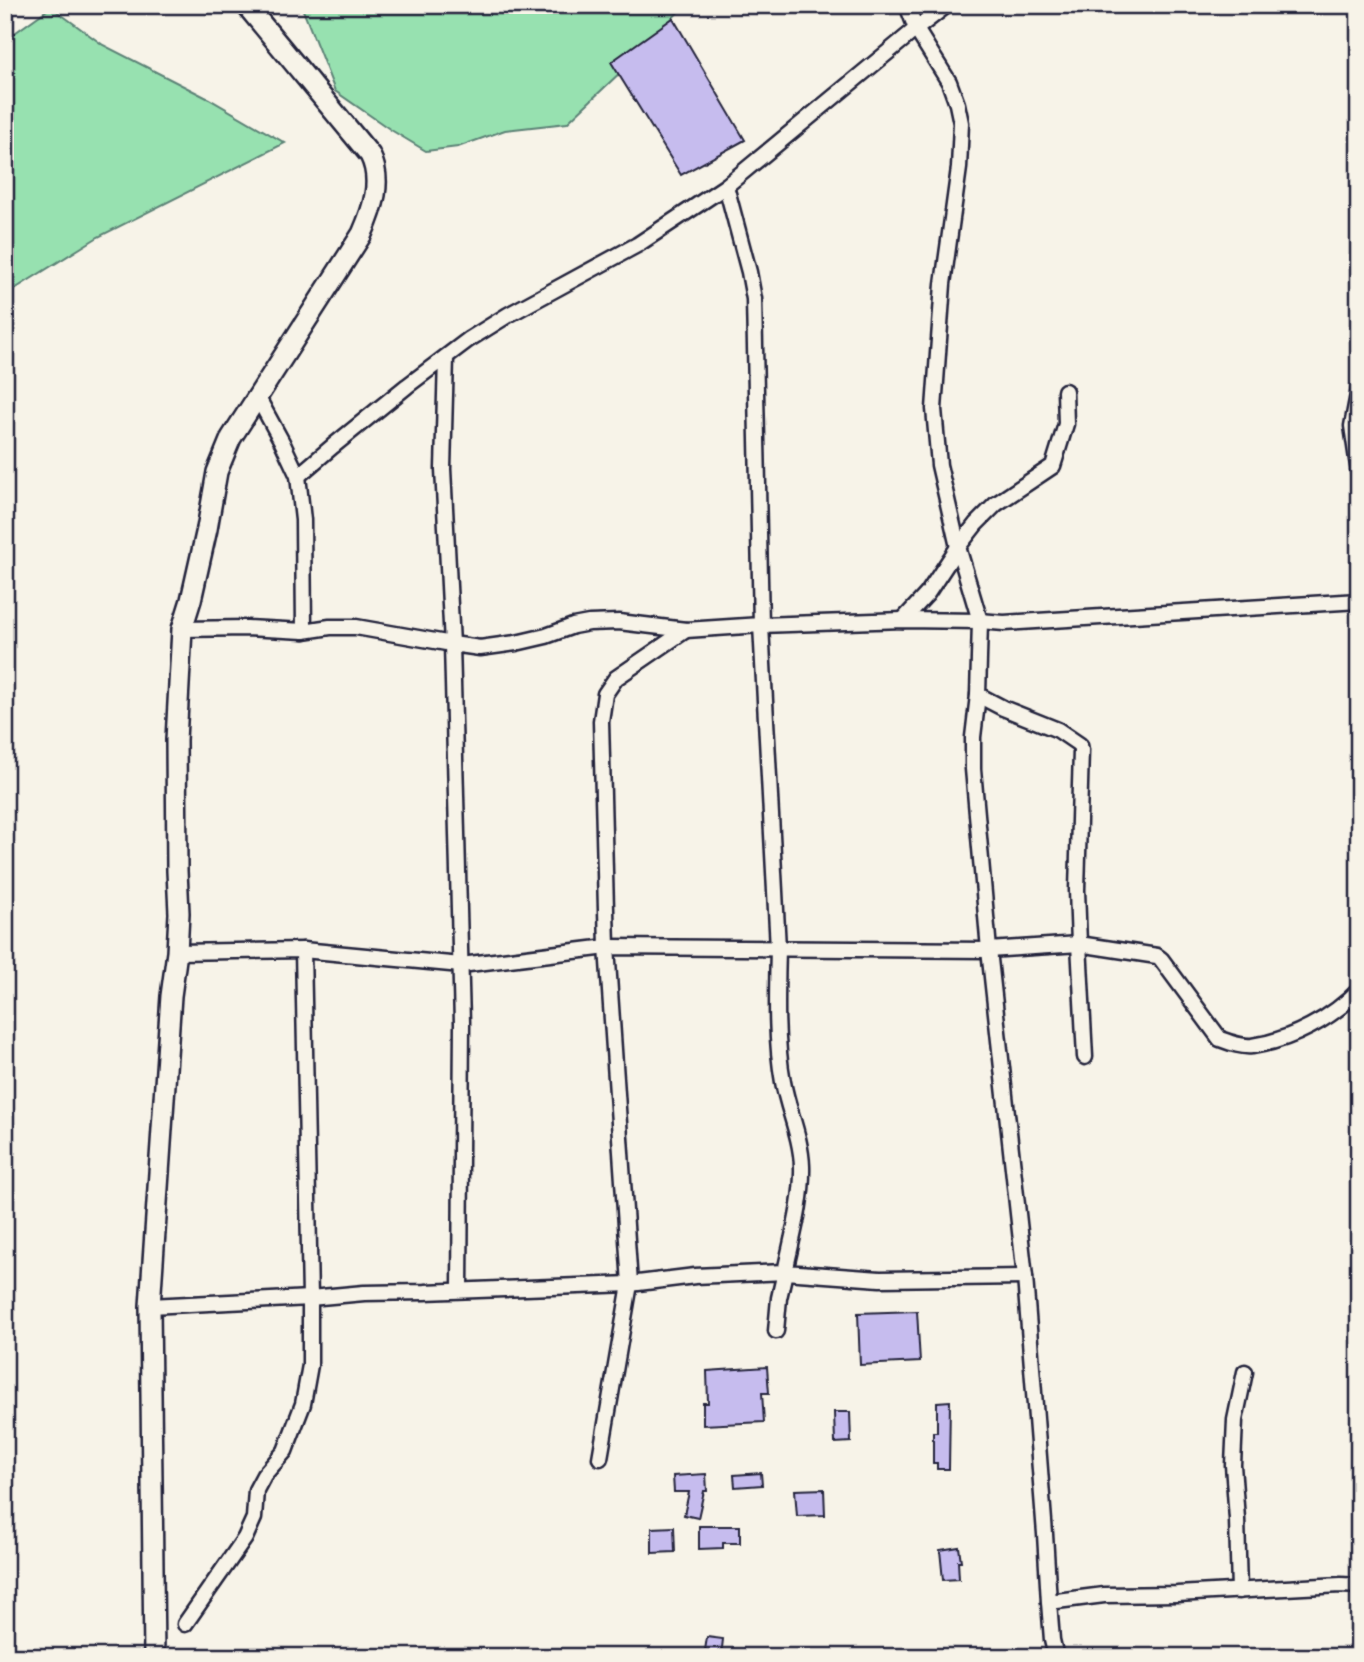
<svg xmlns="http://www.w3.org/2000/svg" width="1364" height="1662" viewBox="0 0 1364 1662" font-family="Delius,sans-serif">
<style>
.green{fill:#97e1b0;stroke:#5c8276;stroke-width:2}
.building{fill:#c6bcee;stroke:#22223b;stroke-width:2}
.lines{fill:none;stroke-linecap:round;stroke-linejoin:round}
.street-casing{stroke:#22223b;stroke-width:19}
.secondary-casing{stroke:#22223b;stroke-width:24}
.street{stroke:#f7f3e8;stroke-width:14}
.secondary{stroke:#f7f3e8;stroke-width:19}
</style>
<rect width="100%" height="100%" fill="#f7f3e8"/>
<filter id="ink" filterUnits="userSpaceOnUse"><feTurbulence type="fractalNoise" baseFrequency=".0143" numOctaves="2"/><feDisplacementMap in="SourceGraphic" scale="14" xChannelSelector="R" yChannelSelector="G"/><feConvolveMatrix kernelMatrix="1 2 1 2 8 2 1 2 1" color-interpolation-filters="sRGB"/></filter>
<g filter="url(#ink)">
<!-- green -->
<g class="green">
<path d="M301 5H512L513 8 517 5H685L625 68 567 123 505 130 458 147 426 151 391 130 335 91Z"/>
<path d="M51 7 103 45 209 99 285 143 98 237 5 295V40Z"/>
</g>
<!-- building -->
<g class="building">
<path d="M673 18 745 140 681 175 611 62Z"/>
<path d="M917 1311 920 1362 860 1365 858 1313Z"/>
<path d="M767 1367 769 1393H762L764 1422 703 1425V1403H708L707 1371Z"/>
<path d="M950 1401 949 1469H937V1463H933V1432H937V1402Z"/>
<path d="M834 1412H850L851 1442 835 1443Z"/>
<path d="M761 1473 762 1485 735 1487 734 1475Z"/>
<path d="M706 1474 707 1491H704L698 1518 684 1515 689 1492H674L673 1476Z"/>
<path d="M824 1489 825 1515 797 1516 795 1490Z"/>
<path d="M699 1526H740V1543H723V1548L699 1549Z"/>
<path d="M674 1527 675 1552 652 1553V1528Z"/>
<path d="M959 1547 961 1561H958L959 1579 943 1580 940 1550Z"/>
<path d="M707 1637 723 1639 721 1657H704Z"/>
</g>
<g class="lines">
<defs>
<g id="street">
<path d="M907 5 916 29 949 82 957 104 961 123 959 168 943 284 934 409 939 465 958 547 980 621 978 695 973 737V769L989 950 1025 1277 1045 1534 1049 1602 1052 1640 1056 1657"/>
<path d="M726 186 749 272 754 299 761 625 778 948C777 992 775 1038 783 1082 788 1110 801 1137 802 1166 803 1201 792 1238 785 1272L880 1279 1025 1277"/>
<path d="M1359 389 1352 426 1359 473"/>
<path d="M257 396 282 442 298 476 303 520 304 631"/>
<path d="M298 476 333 446 407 386 468 340 508 315 637 245 726 186 916 29 947 5"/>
<path d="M903 620 927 594 958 547 976 524 996 504 1053 466 1066 424 1065 391"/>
<path d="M182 629 247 628 304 631 330 627H356L452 644 443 469 446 357"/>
<path d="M978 695 1003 708 1058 730 1080 745 1081 750 1077 890 1079 944 1157 956 1161 959 1220 1039C1231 1043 1241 1047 1252 1046 1292 1040 1332 1018 1359 990"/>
<path d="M177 952 303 950 461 965 607 947 989 950 1079 944 1085 1057"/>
<path d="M460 1290 462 1023 452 644 480 648 516 643 546 636 573 626 589 623 619 622 686 630 761 625 903 620 980 621 1004 623 1359 601"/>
<path d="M150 1306 310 1298 364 1293 425 1292 630 1284 695 1276 785 1272 779 1298 776 1331"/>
<path d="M600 1458 630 1284 607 947 601 721 605 694 616 678 686 630"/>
<path d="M1239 1591 1237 1519 1233 1465 1235 1420 1245 1372"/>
<path d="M1049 1602 1104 1595 1177 1594 1341 1585 1359 1586"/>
<path d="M185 1624 245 1538 254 1518 256 1490 264 1475 285 1451 303 1404 310 1365V1298L303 950"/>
</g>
<path id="secondary" d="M154 1657 150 1306 171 996 177 952 179 913 177 871 176 740 182 629 191 600 207 529 217 472 231 438 362 234C373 209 383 181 370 155L246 5"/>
</defs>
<!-- street casing -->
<use href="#street" class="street-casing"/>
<!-- secondary casing -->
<use href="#secondary" class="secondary-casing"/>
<!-- street -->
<use href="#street" class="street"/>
<!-- secondary -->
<use href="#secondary" class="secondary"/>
</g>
</g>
<!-- margin -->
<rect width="1364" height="1662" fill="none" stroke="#f7f3e8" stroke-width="28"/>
<rect x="14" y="14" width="1336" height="1634" fill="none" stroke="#22223b" stroke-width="2.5" filter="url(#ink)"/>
</svg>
